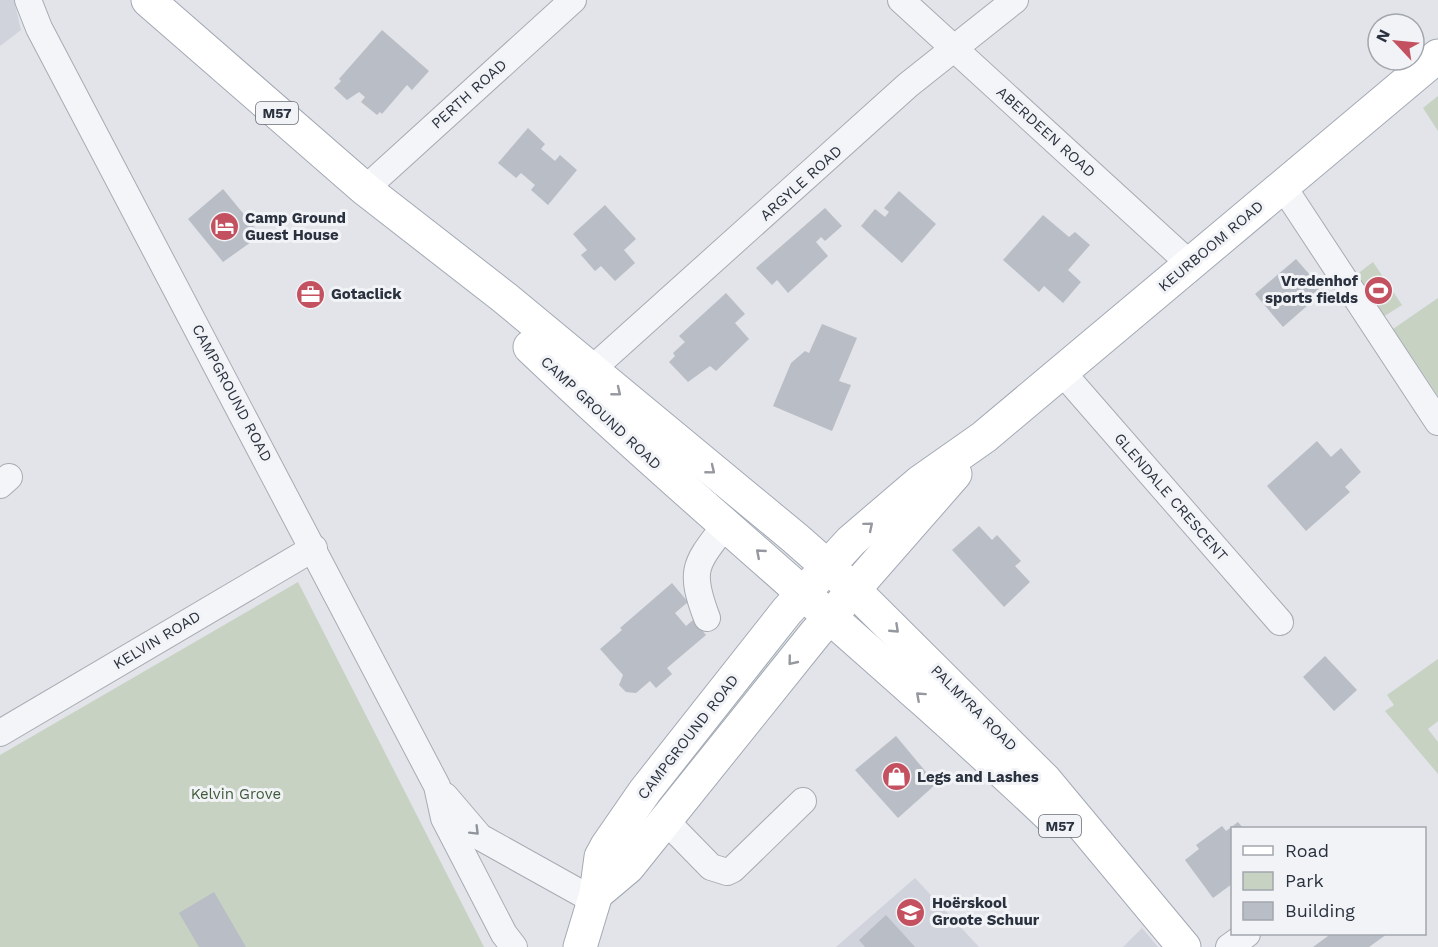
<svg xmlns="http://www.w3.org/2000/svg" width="1438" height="947" viewBox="0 0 1438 947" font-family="'Work Sans',sans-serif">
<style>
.built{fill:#d0d3db}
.green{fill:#c7d2c3}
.building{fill:#b9bdc5}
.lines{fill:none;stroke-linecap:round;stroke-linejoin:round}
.minor-casing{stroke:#a7abb3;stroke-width:28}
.major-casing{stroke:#a2a9b4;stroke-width:35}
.minor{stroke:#f4f5f8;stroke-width:26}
.major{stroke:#fff;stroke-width:33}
.oneway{stroke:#95989f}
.oneway2{stroke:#90949c}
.labels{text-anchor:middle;stroke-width:6;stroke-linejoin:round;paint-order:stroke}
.shield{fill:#f1f3f6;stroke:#666c76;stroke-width:1.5}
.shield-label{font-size:14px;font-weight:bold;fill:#2b323f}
.street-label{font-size:15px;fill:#2b323f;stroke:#f1f3f6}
.poi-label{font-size:15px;font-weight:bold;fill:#2b323f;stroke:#f1f3f6;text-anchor:start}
.park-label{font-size:15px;fill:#3f5a39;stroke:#f1f3f6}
</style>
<rect width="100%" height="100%" fill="#e2e4e9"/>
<!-- built -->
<g class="built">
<path d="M0 0H14L21 30 0 46Z"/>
<path d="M915 878 979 947H836Z"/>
<path d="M1142 928 1158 947H1123Z"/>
</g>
<!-- green -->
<g class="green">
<path d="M1438 96V131L1423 108Z"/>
<path d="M1373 262 1402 305 1383 317 1356 275Z"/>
<path d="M1438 298V396L1393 329Z"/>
<path d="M298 582 484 947H0V755Z"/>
<path d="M1438 659V721L1428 729 1438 742V774L1385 711 1394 705 1387 695Z"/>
</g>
<!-- building -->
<g class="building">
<path d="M382 30 429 71 412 90 407 85 382 114 380 112 377 115 361 102 365 97 359 92 347 100 334 88 341 81 339 79Z"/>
<path d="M528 128 545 144 541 149 555 161 560 155 577 170 548 205 531 190 535 185 521 173 516 178 498 163Z"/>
<path d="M223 189 261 235 223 262 188 219Z"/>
<path d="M899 191 936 224 902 263 861 226 875 209 885 217 889 212 884 208Z"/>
<path d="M605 205 636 239 624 250 635 263 615 281 601 266 595 271 581 255 587 250 573 234Z"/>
<path d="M825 208 842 226 825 241 821 237 816 242 828 256 788 293 777 280 772 285 756 268Z"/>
<path d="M1043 215 1069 237 1075 232 1090 245 1068 270 1081 282 1063 303 1044 286 1039 292 1003 260Z"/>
<path d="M1296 259 1324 291 1283 327 1255 294Z"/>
<path d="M726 293 745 314 735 323 749 339 716 371 710 366 688 382 669 362 675 356 673 353 685 342 679 336Z"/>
<path d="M822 324 857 338 839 381 851 385 832 431 773 406 791 363 805 351 809 353Z"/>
<path d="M1317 441 1331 457 1341 448 1361 472 1345 487 1350 492 1306 531 1267 486Z"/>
<path d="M979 526 992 540 997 535 1021 561 1015 566 1030 582 1004 607 952 550Z"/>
<path d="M672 583 688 602 675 613 686 626 693 620 706 635 667 668 672 674 656 688 650 681 636 693 626 692 619 685 623 675 600 649 622 630 620 628Z"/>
<path d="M1325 656 1357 690 1334 711 1303 677Z"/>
<path d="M896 736 936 784 898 818 855 770Z"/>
<path d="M1238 822 1243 828H1232V884L1213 898 1185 860 1199 849 1196 845 1222 826 1226 831Z"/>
<path d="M214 892 246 947H199L179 913Z"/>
<path d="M886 915 915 947H865L859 940Z"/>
<path d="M1326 934H1387L1369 947H1313L1328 936Z"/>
</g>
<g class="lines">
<defs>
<g id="minor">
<path d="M28 0 39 28 437 786 444 818 504 934 514 947"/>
<path d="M901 0 1190 264"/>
<path d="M1282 185 1438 422"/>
<path d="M365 189 573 0"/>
<path d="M590 371 908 85 1015 0"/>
<path d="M1062 372 1280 622"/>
<path d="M0 485 9 477"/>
<path d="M707 618C688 568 696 564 726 524"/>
<path d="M0 733 314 548"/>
<path d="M445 796 480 837 593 900"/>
<path d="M665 820 711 867 727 872 733 869 803 801"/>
<path d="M1229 947 1247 934"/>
</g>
<g id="major">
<path d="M148 0 365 189 505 298 795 538 853 589 1045 780 1184 947"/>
<path d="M530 347C700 509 882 657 1053 819"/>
<path d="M596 894 628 867 815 634 955 474"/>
<path d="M580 947 596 894 601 857 607 846 645 791 787 611 851 541 920 482 984 437 1438 56"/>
</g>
</defs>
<!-- minor casing -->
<use href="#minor" class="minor-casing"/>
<!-- major casing -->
<use href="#major" class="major-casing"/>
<!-- minor -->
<use href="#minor" class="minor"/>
<!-- major -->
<use href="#major" class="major"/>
</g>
<!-- one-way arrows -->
<defs><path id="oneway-chevron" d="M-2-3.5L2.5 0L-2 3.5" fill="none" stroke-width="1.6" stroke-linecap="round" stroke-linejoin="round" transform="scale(1.5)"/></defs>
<g class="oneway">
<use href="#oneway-chevron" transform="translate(617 392) rotate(39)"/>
<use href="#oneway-chevron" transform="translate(711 470) rotate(39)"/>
<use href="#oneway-chevron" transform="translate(869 526) rotate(-40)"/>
<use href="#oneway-chevron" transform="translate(760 553) rotate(-139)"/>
<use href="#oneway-chevron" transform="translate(895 629) rotate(43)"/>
<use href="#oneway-chevron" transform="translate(792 661) rotate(129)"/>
<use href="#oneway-chevron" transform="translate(920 696) rotate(-138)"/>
</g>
<use class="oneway2" href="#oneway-chevron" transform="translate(475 831) rotate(45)"/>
<!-- icons -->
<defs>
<symbol id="hotel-disc" viewBox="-11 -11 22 22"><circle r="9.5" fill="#c45160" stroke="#f1f3f6"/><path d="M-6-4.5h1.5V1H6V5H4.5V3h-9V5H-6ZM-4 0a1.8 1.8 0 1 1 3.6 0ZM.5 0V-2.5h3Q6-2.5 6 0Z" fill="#fff"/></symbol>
<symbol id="stadium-disc" viewBox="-11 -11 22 22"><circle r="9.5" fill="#c45160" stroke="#f1f3f6"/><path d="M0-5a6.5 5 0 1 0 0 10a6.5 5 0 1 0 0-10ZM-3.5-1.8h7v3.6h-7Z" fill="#fff"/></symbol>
<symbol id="office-disc" viewBox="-11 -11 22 22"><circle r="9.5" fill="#c45160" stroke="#f1f3f6"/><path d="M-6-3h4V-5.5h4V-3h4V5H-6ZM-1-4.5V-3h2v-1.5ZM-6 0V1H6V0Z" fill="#fff"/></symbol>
<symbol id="shop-disc" viewBox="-11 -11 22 22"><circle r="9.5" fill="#c45160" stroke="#f1f3f6"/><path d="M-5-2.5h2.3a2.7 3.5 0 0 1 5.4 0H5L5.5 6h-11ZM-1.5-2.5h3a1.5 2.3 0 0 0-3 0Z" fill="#fff"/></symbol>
<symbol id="school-disc" viewBox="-11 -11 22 22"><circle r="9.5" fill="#c45160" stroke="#f1f3f6"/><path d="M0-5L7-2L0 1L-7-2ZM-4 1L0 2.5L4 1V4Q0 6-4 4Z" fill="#fff"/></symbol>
</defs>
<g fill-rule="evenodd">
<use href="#hotel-disc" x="208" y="210" width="33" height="33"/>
<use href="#stadium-disc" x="1362" y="274" width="33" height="33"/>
<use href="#office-disc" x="294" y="278" width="33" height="33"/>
<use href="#shop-disc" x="880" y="760" width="33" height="33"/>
<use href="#school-disc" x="894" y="896" width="33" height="33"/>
</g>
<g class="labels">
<!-- shield labels -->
<g class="shield">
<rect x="256" y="102" width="42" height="22" rx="4.5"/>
<rect x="1039" y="815" width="42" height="22" rx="4.5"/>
</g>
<g class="shield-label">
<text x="277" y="118">M57</text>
<text x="1060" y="831">M57</text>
</g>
<!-- street labels -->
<g class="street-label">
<text transform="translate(469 94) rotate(-42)" y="5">PERTH ROAD</text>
<text transform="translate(1046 132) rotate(42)" y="5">ABERDEEN ROAD</text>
<text transform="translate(801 183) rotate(-42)" y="5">ARGYLE ROAD</text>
<text transform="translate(1211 246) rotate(-40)" y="5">KEURBOOM ROAD</text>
<text transform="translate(232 393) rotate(62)" y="5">CAMPGROUND ROAD</text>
<text transform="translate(601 413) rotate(43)" y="5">CAMP GROUND ROAD</text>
<text transform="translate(1171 497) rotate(49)" y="5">GLENDALE CRESCENT</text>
<text transform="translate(157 640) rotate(-31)" y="5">KELVIN ROAD</text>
<text transform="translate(974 708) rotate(45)" y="5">PALMYRA ROAD</text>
<text transform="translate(688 737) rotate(-52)" y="5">CAMPGROUND ROAD</text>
</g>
<!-- poi labels -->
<g class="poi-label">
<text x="245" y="223">Camp Ground<tspan x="245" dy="17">Guest House</tspan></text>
<text x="1358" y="286" text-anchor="end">Vredenhof<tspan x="1358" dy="17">sports fields</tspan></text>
<text x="331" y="299">Gotaclick</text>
<text x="917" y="782">Legs and Lashes</text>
<text x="932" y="908">Hoërskool<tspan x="932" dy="17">Groote Schuur</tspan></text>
</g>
<!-- park labels -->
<g class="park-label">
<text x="236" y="799">Kelvin Grove</text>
</g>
</g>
<!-- legend -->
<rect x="1231" y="827" width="195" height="108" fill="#f1f3f6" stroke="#a2a6ad" stroke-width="1.5"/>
<rect x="1243" y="846" width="30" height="9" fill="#ffffff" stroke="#a2a6ad" stroke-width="1.5"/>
<text x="1285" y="857" font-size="18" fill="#2b323f">Road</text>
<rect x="1243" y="872" width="30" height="18" fill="#c7d2c3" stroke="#a2a6ad" stroke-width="1.5"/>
<text x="1285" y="887" font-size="18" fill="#2b323f">Park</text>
<rect x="1243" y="902" width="30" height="18" fill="#b9bdc5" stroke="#a2a6ad" stroke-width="1.5"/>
<text x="1285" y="917" font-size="18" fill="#2b323f">Building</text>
<!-- north arrow -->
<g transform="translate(1396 42) rotate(296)"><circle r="28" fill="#f1f3f6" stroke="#a2a6ad" stroke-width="1.5"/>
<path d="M0-4.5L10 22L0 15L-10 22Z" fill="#c45160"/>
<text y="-9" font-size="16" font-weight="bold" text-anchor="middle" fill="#2b323f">N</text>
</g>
</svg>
